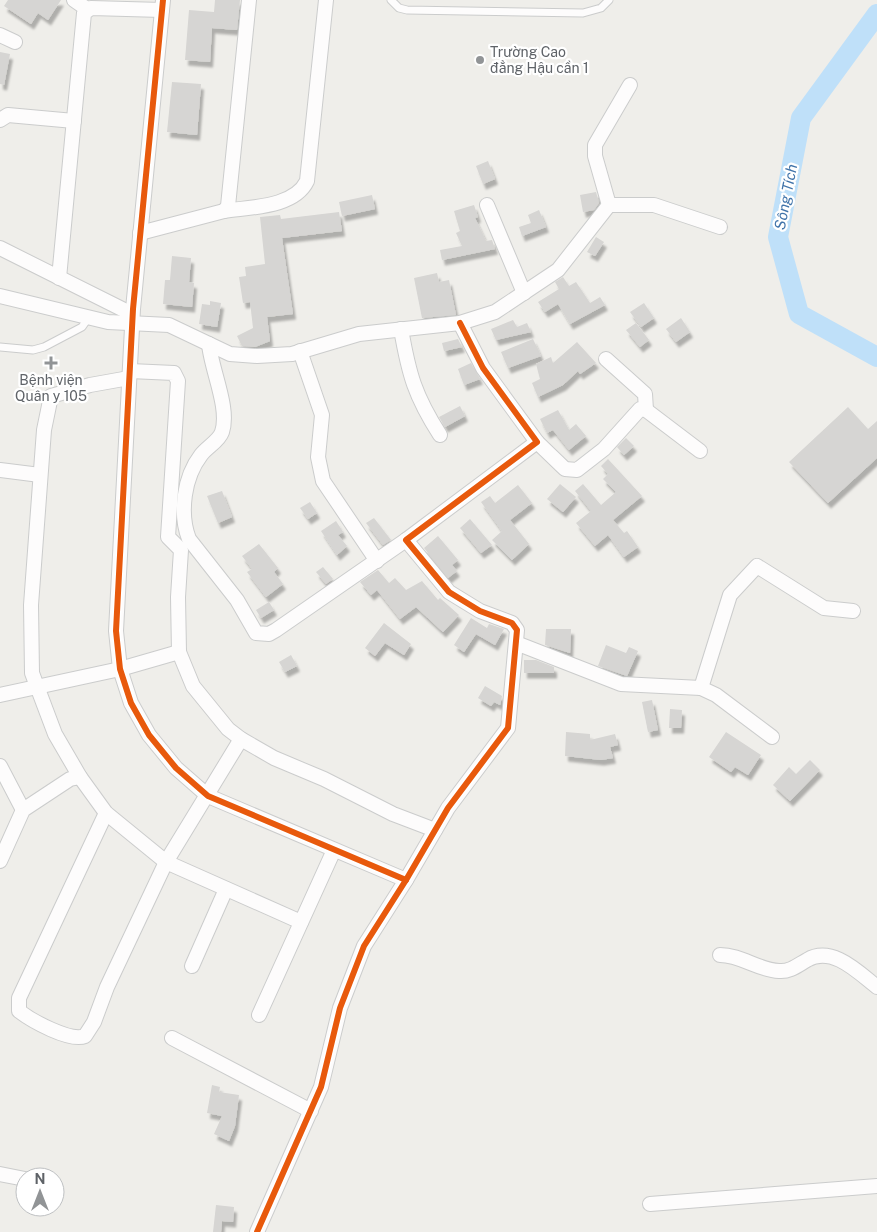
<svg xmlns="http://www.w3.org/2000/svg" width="877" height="1232" viewBox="0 0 877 1232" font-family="'Public Sans',sans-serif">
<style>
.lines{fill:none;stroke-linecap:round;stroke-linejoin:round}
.river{stroke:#bfe0f9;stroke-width:20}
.building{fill:#d6d5d3;filter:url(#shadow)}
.lane-casing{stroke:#cbcccc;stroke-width:9}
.street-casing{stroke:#cbcccc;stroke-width:16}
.lane{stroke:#fdfcfc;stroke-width:7}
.street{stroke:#fdfcfc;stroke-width:14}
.cycleway-casing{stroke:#fff;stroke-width:9}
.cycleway{stroke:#e8590c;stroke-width:6}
.poi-dot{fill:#919496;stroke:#fff;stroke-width:2}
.labels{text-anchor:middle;stroke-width:4.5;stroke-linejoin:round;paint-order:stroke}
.poi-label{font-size:14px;fill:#5f6368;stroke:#fff;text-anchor:start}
.water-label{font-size:15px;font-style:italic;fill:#4174aa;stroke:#fff}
</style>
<defs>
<filter id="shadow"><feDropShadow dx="3" dy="5.5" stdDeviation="1" flood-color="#0004"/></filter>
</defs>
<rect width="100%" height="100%" fill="#efeeea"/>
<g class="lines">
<!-- river -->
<path class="river" d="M877 14 801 118 778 237 799 314 877 357"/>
</g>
<!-- building -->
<g class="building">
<path d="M8 0H61L48 20 38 13 31 24 4 6Z"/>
<path d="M215 0H240L237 30 212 28 210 62 185 60 189 10 214 12Z"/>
<path d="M0 52 10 54 4 85 0 84Z"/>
<path d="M172 82 201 84 197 135 167 132Z"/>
<path d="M488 161 495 179 483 184 476 166Z"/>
<path d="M596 192 599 203 594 210 583 212 580 195Z"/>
<path d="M372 195 375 209 342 216 339 202Z"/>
<path d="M474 205 478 217 475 218 486 241 492 240 495 249 442 260 440 250 462 246 456 233 460 231 454 211Z"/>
<path d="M539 210 546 227 522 236 519 227 531 223 528 215Z"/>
<path d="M339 212 342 231 282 238 293 314 267 317 270 341 255 347 242 346 237 336 253 328 250 302 243 303 239 277 246 276 245 267 265 264 260 217 280 215 281 219Z"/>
<path d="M596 237 604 242 595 256 587 252Z"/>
<path d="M172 256 191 258 189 282 194 283 192 307 163 304 165 280H170Z"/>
<path d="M437 273 439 282 449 280 456 315 422 318 414 278Z"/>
<path d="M563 277 569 286 576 282 590 303 600 297 605 305 570 324 558 304 545 312 538 302 559 289 555 282Z"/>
<path d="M210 301 221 303 217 327 199 324 202 304 210 305Z"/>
<path d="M644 303 654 318 641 327 630 312Z"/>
<path d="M681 318 690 332 676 342 666 329Z"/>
<path d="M513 320 517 327 527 323 531 332 496 340 491 329Z"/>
<path d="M636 323 649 340 640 347 626 330Z"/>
<path d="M458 339 462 347 444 351 442 343Z"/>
<path d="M533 339 541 356 508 368 501 352Z"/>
<path d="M577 342 596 363 580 374 578 371 563 385 538 397 532 383 540 379 536 364 551 357 553 363Z"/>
<path d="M471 363 480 379 464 385 458 369Z"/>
<path d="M460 406 465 416 445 427 439 417Z"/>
<path d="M848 407 868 429 877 421V458L828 503 789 462Z"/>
<path d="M558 410 569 430 576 424 586 436 569 450 553 430 547 433 540 419Z"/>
<path d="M626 438 634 446 624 455 617 447Z"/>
<path d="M608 459 642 496 613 520 624 533 627 531 638 547 624 557 608 535 595 546 576 523 591 511 575 491 583 484 601 505 616 492 603 479 608 474 601 466Z"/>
<path d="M560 484 576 497 563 512 547 499Z"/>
<path d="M518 485 532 503 510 520 529 544 512 560 492 540 502 531 481 502 490 496 495 503Z"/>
<path d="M222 491 232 517 218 523 207 496Z"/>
<path d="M310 502 317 513 308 519 300 508Z"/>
<path d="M374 518 391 540 383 545 366 523Z"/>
<path d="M470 519 492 545 481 553 460 528Z"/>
<path d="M336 521 343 532 338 535 347 546 337 555 321 531Z"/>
<path d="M438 536 458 560 452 565 457 571 448 578 424 548Z"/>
<path d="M259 544 278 568 274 572 283 584 266 597 247 572 252 569 242 556Z"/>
<path d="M323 567 333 579 326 584 316 572Z"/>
<path d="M378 570 389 583 395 578 406 590 422 581 438 600 440 598 459 615 443 632 416 607 400 619 377 590 371 595 360 582Z"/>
<path d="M269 602 274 610 261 618 256 610Z"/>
<path d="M471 618 487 628 489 624 504 629 495 645 476 634 464 652 454 645Z"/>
<path d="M384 623 411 644 404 655 385 643 375 656 365 648Z"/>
<path d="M546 629H571L570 653 545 645Z"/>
<path d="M606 645 626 653 629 647 638 651 627 676 598 666Z"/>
<path d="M291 655 297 666 285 672 279 662Z"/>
<path d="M524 660H536L554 667V673H524Z"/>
<path d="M485 686 502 696 500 705 494 702 491 706 478 698Z"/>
<path d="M652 700 658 730 648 732 642 702Z"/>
<path d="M670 709 682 710 681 728H669Z"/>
<path d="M566 732 590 734V740L615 734 618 745 610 747 613 758 601 760 565 756Z"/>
<path d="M726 732 761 755 748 775 735 767 731 772 709 757Z"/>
<path d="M810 760 820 770 790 801 773 785 789 767 796 774Z"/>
<path d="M212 1085 220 1087 219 1092 239 1095 235 1126 229 1141 214 1134 222 1116 207 1113Z"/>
<path d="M216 1205 234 1207 233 1222 222 1221 221 1232H213Z"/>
</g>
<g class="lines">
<defs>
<g id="lane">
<path d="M391 0 399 8 407 10 583 13 601 8 609 0"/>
<path d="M0 347 33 350 44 347 82 327 89 317"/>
</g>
<g id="street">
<path d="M74 0 87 9"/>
<path d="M163 0 133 309 116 631 120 669 131 703 149 735 176 768 208 796 406 880"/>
<path d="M0 35 15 42"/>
<path d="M0 120 8 115 74 121"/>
<path d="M487 205 524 293"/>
<path d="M609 205 595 156V145L630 85"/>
<path d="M609 205H654L720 227"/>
<path d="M224 211C249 207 294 208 307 181L326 0"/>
<path d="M140 233 224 211 228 206 249 0"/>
<path d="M0 248 132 314"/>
<path d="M59 278 84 13 91 8 162 10"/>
<path d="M0 296 108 322 169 325 230 354 257 356 292 354 359 334 460 323 495 312 558 270 609 205"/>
<path d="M401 329C409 375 415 396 440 435"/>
<path d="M209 344C211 369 230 408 222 432 219 441 207 447 201 455 184 477 179 513 189 539L237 600 256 633 269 634 276 630 406 540"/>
<path d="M300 351 322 415 318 457 323 481 377 561"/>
<path d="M606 359 645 394 646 410"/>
<path d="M130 371 174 373 178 381 168 537 181 550 178 597 179 652 193 686 228 729 241 739 274 758 324 779 393 814 435 830"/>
<path d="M537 442 565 469 577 470 604 449 640 409 646 410 700 451"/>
<path d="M0 470 40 475"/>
<path d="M516 643 621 684 701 688 716 695 772 737"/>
<path d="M701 688 730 595 757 566 824 608 853 611"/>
<path d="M0 695 120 669 179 652"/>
<path d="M0 766 23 810"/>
<path d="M80 777 55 734 32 673 31 605 44 430 51 396 90 385 129 378"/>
<path d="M106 813 19 998V1011C32 1021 70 1042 85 1036L94 1022 107 987 166 862 241 739"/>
<path d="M0 861 23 810 70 779 80 777 106 813 166 862 301 922"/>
<path d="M720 955C741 955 758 970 779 971 790 972 798 965 807 960 832 945 858 972 877 987"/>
<path d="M192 966 226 889"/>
<path d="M259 1015 334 850"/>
<path d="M172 1038 311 1111"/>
<path d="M0 1174 25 1179"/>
<path d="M650 1204 877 1186"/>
<path d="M257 1232 321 1087 340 1008 364 946 406 880 448 808 508 728 517 630 512 623 480 611 449 592 406 540 537 442 483 368 460 323"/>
</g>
</defs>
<!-- lane casing -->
<use href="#lane" class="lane-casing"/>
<!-- street casing -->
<use href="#street" class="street-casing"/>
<!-- lane -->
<use href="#lane" class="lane"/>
<!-- street -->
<use href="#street" class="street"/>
<defs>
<g id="cycleway">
<path d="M163 0 133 309 116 631 120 669 131 703 149 735 176 768 208 796 406 880"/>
<path d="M257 1232 321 1087 340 1008 364 946 406 880 448 808 508 728 517 630 512 623 480 611 449 592 406 540 537 442 483 368 460 323"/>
</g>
</defs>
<!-- cycleway casing -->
<use href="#cycleway" class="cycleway-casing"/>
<!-- cycleway -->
<use href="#cycleway" class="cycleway"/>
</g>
<!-- markers -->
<g class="poi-dot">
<circle cx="480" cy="60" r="5"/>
<path d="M48.5 355.5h5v5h5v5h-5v5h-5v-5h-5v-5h5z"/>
</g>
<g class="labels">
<!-- poi labels -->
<g class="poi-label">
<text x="490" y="57">Trường Cao<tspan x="490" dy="16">đẳng Hậu cần 1</tspan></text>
<text x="51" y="385" text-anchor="middle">Bệnh viện<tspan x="51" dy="16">Quân y 105</tspan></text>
</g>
<!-- water labels -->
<g class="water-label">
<text transform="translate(786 197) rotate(-79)" y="5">Sông Tích</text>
</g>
</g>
<!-- north arrow -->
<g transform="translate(40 1192)"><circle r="24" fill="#ffffff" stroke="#bfc1c3"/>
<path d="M0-4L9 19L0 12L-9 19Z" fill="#919496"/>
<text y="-8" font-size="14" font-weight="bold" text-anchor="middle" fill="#5f6368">N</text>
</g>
</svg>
